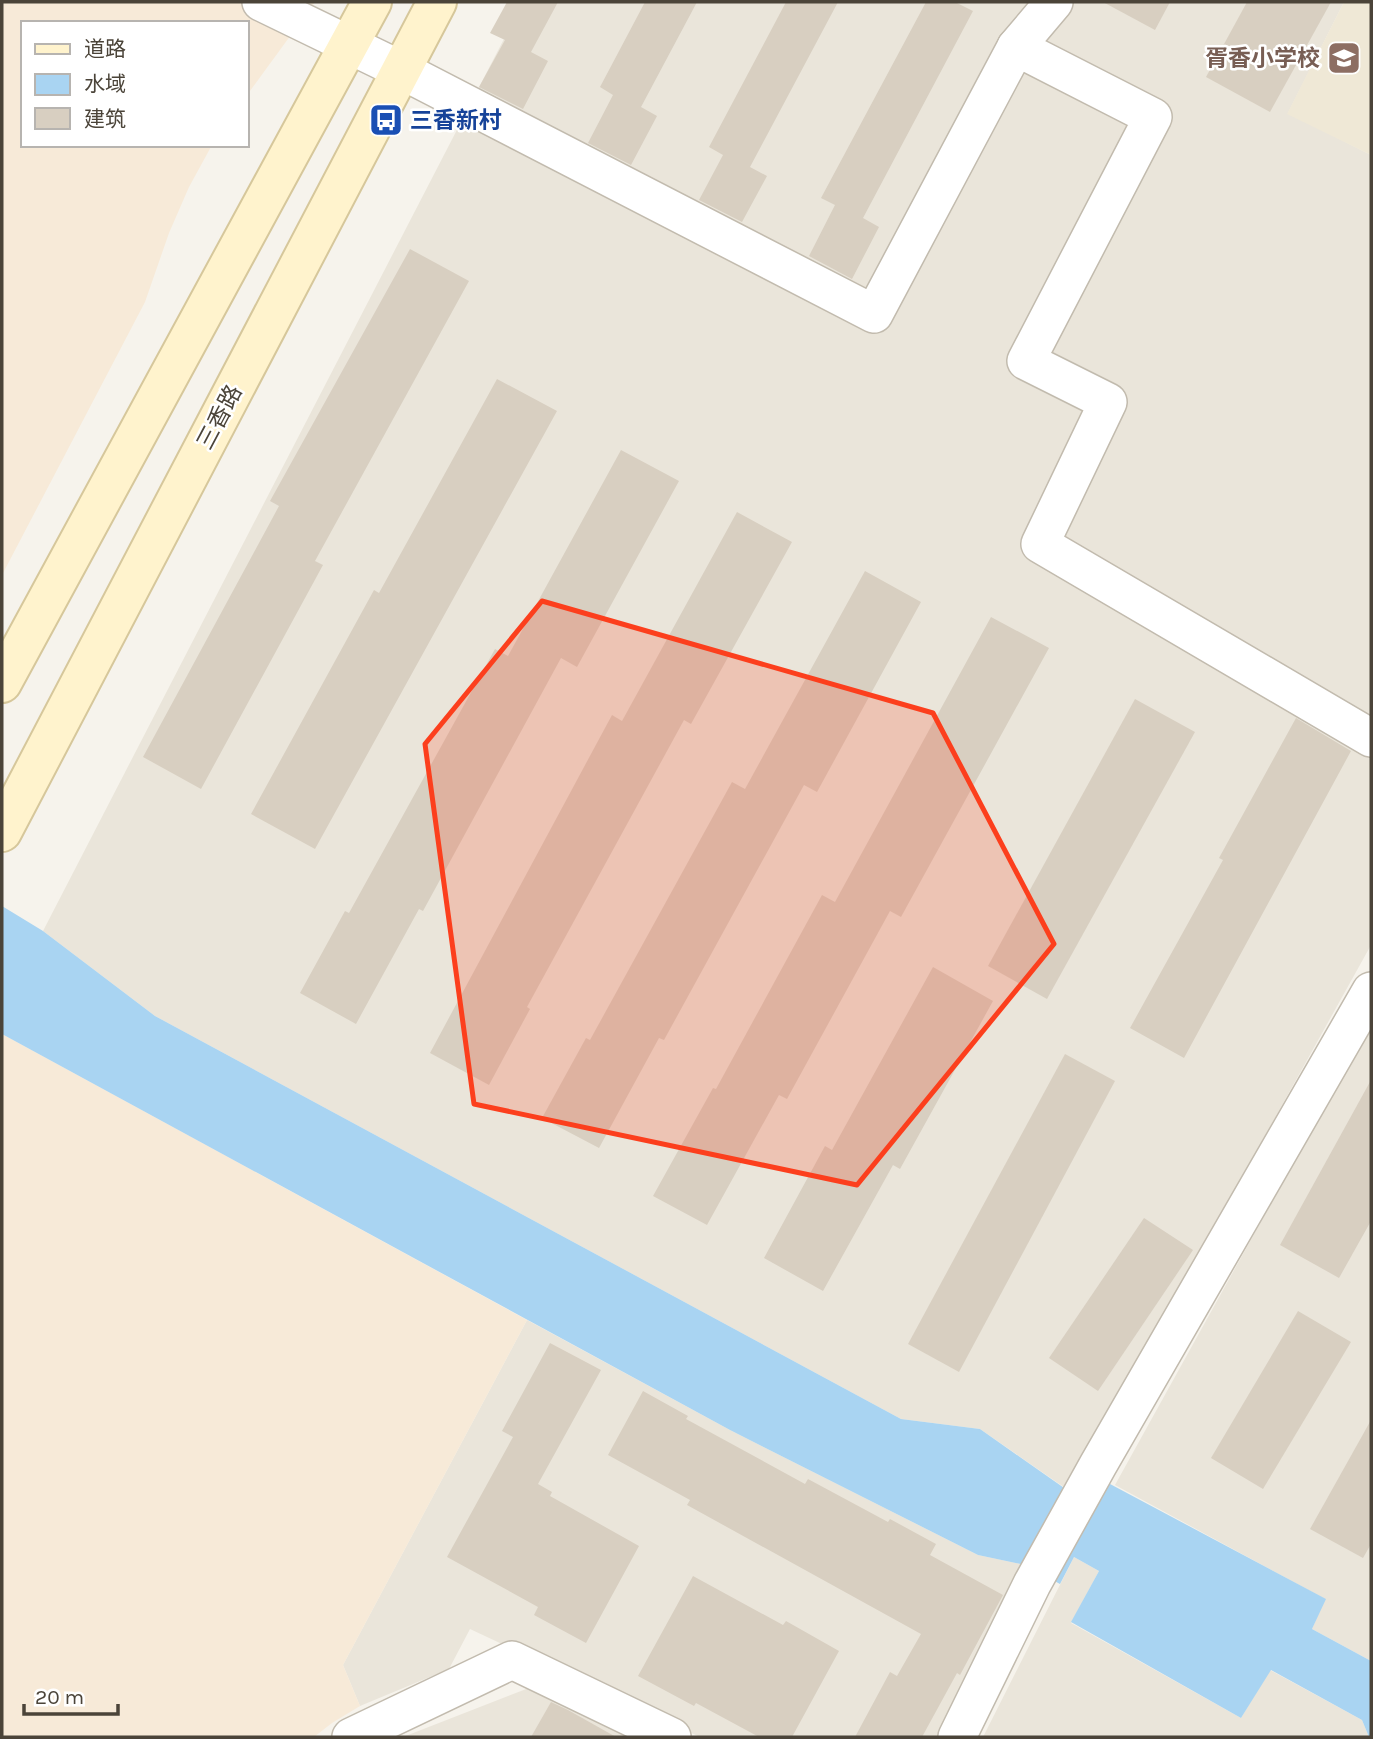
<svg xmlns="http://www.w3.org/2000/svg" width="1373" height="1739" viewBox="0 0 1373 1739" font-family="Karla,'Noto Sans SC',sans-serif">
<style>
.residential{fill:#eae5da}
.commercial{fill:#f7ead8}
.education{fill:#efe8d6}
.water{fill:#a9d4f2}
.building{fill:#d8cfc1}
.lines{fill:none;stroke-linecap:round;stroke-linejoin:round}
.street-casing{stroke:#c2bbae;stroke-width:40}
.secondary-casing{stroke:#d6c79b;stroke-width:42}
.street{stroke:#fff;stroke-width:37}
.secondary{stroke:#fff3cd;stroke-width:38}
.marked{fill:#fc3f1d;fill-opacity:0.2;stroke:#fc3f1d;stroke-width:5;stroke-linejoin:round}
.labels{text-anchor:middle;stroke-width:5;stroke-linejoin:round;paint-order:stroke}
.education-label{font-size:23px;font-weight:bold;fill:#785e54;stroke:#fff;text-anchor:end}
.transit-label{font-size:23px;font-weight:bold;fill:#164399;stroke:#fff;text-anchor:start}
.street-label{font-size:23px;fill:#4b4439;stroke:#fff}
</style>
<rect width="100%" height="100%" fill="#f6f3ec"/>
<!-- residential -->
<g class="residential">
<path d="M523 2H1344L1288 113 1371 155V945L1068 1490 980 1429 901 1419 155 1016 43 931Z"/>
<path d="M1371 1023V1661L1312 1629 1325 1599 1115 1485Z"/>
<path d="M527 1320 730 1430 978 1555 1025 1565 937 1737H700L470 1629 449 1669 360 1706 343 1665Z"/>
<path d="M1074 1557 1099 1571 1071 1623 1241 1718 1270 1670 1362 1720 1369 1737H983Z"/>
<path d="M534 1686 639 1737H403Z"/>
</g>
<!-- commercial -->
<g class="commercial">
<path d="M2 2H315L247 95V23H23V145H212L189 187 169 233 145 302 2 575Z"/>
<path d="M2 1034 527 1320 343 1665 360 1706 332 1723 314 1737H2Z"/>
</g>
<!-- education -->
<path class="education" d="M1344 2H1371V155L1287 114Z"/>
<!-- water -->
<path class="water" d="M2 906 43 931 155 1016 901 1419 980 1429 1067 1490 1080 1468 1326 1599 1312 1629 1371 1661V1737H1369L1362 1720 1271 1670 1241 1718 1071 1622 1099 1571 1074 1557 1060 1584 1025 1565 978 1555 730 1430 2 1034Z"/>
<!-- building -->
<g class="building">
<path d="M507 2H558L531 52 548 61 523 109 479 87 505 40 490 33Z"/>
<path d="M645 2H697L641 107 657 116 631 165 588 143 613 95 600 87Z"/>
<path d="M786 2H838L750 167 767 176 742 222 699 200 723 155 709 147Z"/>
<path d="M926 2H955L973 11 863 218 879 227 852 279 809 256 835 205 821 198Z"/>
<path d="M1103 2H1170L1155 30Z"/>
<path d="M1247 2H1331L1270 112 1206 77Z"/>
<path d="M410 249 469 281 315 561 323 565 201 789 143 757 279 506 270 501Z"/>
<path d="M497 379 557 411 315 849 251 814 374 590 379 593Z"/>
<path d="M621 450 679 481 577 667 561 658 423 911 419 909 356 1024 300 993 345 911 349 913 495 649 508 656Z"/>
<path d="M737 512 792 542 691 724 684 720 527 1007 530 1009 489 1085 430 1053 612 715 622 721Z"/>
<path d="M865 571 921 602 817 792 804 785 664 1040 659 1038 599 1148 542 1118 586 1038 590 1040 732 782 745 789Z"/>
<path d="M991 617 1049 648 901 917 890 911 787 1099 779 1095 707 1225 653 1196 713 1088 716 1089 822 895 835 902Z"/>
<path d="M1135 699 1195 732 1047 999 988 966Z"/>
<path d="M1296 718 1351 751 1184 1058 1130 1028 1223 860 1219 858Z"/>
<path d="M933 967 993 1001 900 1169 893 1165 823 1291 764 1258 825 1146 832 1150Z"/>
<path d="M1065 1054 1115 1081 959 1372 908 1344Z"/>
<path d="M1371 1080V1221L1339 1278 1280 1245Z"/>
<path d="M1144 1218 1193 1250 1098 1391 1049 1358Z"/>
<path d="M1298 1311 1351 1342 1263 1489 1211 1458Z"/>
<path d="M550 1343 601 1370 538 1484 552 1492 550 1496 639 1546 586 1643 534 1615 538 1607 447 1557 513 1437 502 1431Z"/>
<path d="M643 1391 688 1416 686 1419 805 1484 808 1479 888 1522 890 1519 936 1544 930 1555 1003 1595 960 1675 957 1673 922 1737H855L890 1672 897 1676 921 1634 687 1505 690 1500 608 1455Z"/>
<path d="M1371 1420V1544L1363 1558 1310 1529Z"/>
<path d="M693 1576 783 1625 786 1621 839 1651 792 1737H759L696 1703 694 1706 638 1676Z"/>
<path d="M551 1702 568 1710 616 1737H531Z"/>
</g>
<g class="lines">
<defs>
<g id="street">
<path d="M261 2 401 70 874 314 1016 47 1054 2"/>
<path d="M1016 47 1153 117 1026 361 1108 402 1040 544 1371 738"/>
<path d="M351 1737 512 1660 672 1737"/>
<path d="M957 1737 1032 1584 1098 1465 1371 991"/>
</g>
<g id="secondary">
<path d="M2 683 372 2"/>
<path d="M2 832 437 2"/>
</g>
</defs>
<!-- street casing -->
<use href="#street" class="street-casing"/>
<!-- secondary casing -->
<use href="#secondary" class="secondary-casing"/>
<!-- street -->
<use href="#street" class="street"/>
<!-- secondary -->
<use href="#secondary" class="secondary"/>
</g>
<!-- marked area -->
<path class="marked" d="M542 601 933 713 1054 944 857 1185 474 1104 425 744Z"/>
<!-- icons -->
<defs>
<symbol id="school-square" viewBox="-11 -11 22 22"><rect x="-9" y="-9" width="18" height="18" rx="4" fill="#8d6e63" stroke="#fff"/><path d="M0-5L7-2L0 1L-7-2ZM-4 1L0 2.5L4 1V4Q0 6-4 4Z" fill="#fff"/></symbol>
<symbol id="bus-square" viewBox="-11 -11 22 22"><rect x="-9" y="-9" width="18" height="18" rx="4" fill="#1a4fb4" stroke="#fff"/><path d="M-5-6H5V4H4V6H2V4H-2V6H-4V4H-5ZM-3.5-4V0h7V-4ZM-3.5 1.2v1.5H-2V1.2ZM2 1.2v1.5H3.5V1.2Z" fill="#fff"/></symbol>
</defs>
<g fill-rule="evenodd">
<use href="#school-square" x="1325" y="39" width="38" height="38"/>
<use href="#bus-square" x="367" y="101" width="38" height="38"/>
</g>
<g class="labels">
<!-- education labels -->
<g class="education-label">
<text x="1320" y="66">胥香小学校</text>
</g>
<!-- transit labels -->
<g class="transit-label">
<text x="410" y="128">三香新村</text>
</g>
<!-- street labels -->
<g class="street-label">
<text transform="translate(219 417) rotate(-62)" y="8">三香路</text>
</g>
</g>
<!-- border -->
<rect width="1373" height="1739" fill="none" stroke="#4b4439" stroke-width="7"/>
<!-- legend -->
<rect x="21" y="21" width="228" height="126" fill="#ffffff" stroke="#b7b4b0" stroke-width="2"/>
<rect x="35" y="44" width="35" height="10" fill="#fff3cd" stroke="#b7b4b0" stroke-width="2"/>
<text x="84" y="56" font-size="21" fill="#4b4439">道路</text>
<rect x="35" y="74" width="35" height="21" fill="#a9d4f2" stroke="#b7b4b0" stroke-width="2"/>
<text x="84" y="91" font-size="21" fill="#4b4439">水域</text>
<rect x="35" y="108" width="35" height="21" fill="#d8cfc1" stroke="#b7b4b0" stroke-width="2"/>
<text x="84" y="126" font-size="21" fill="#4b4439">建筑</text>
<!-- scale -->
<path d="M24 1704v10h94v-10" fill="none" stroke="#4b4439" stroke-width="3.5"/>
<text x="35" y="1704" font-size="21" fill="#4b4439" stroke="#ffffff" stroke-width="5" paint-order="stroke">20 m</text>
</svg>
